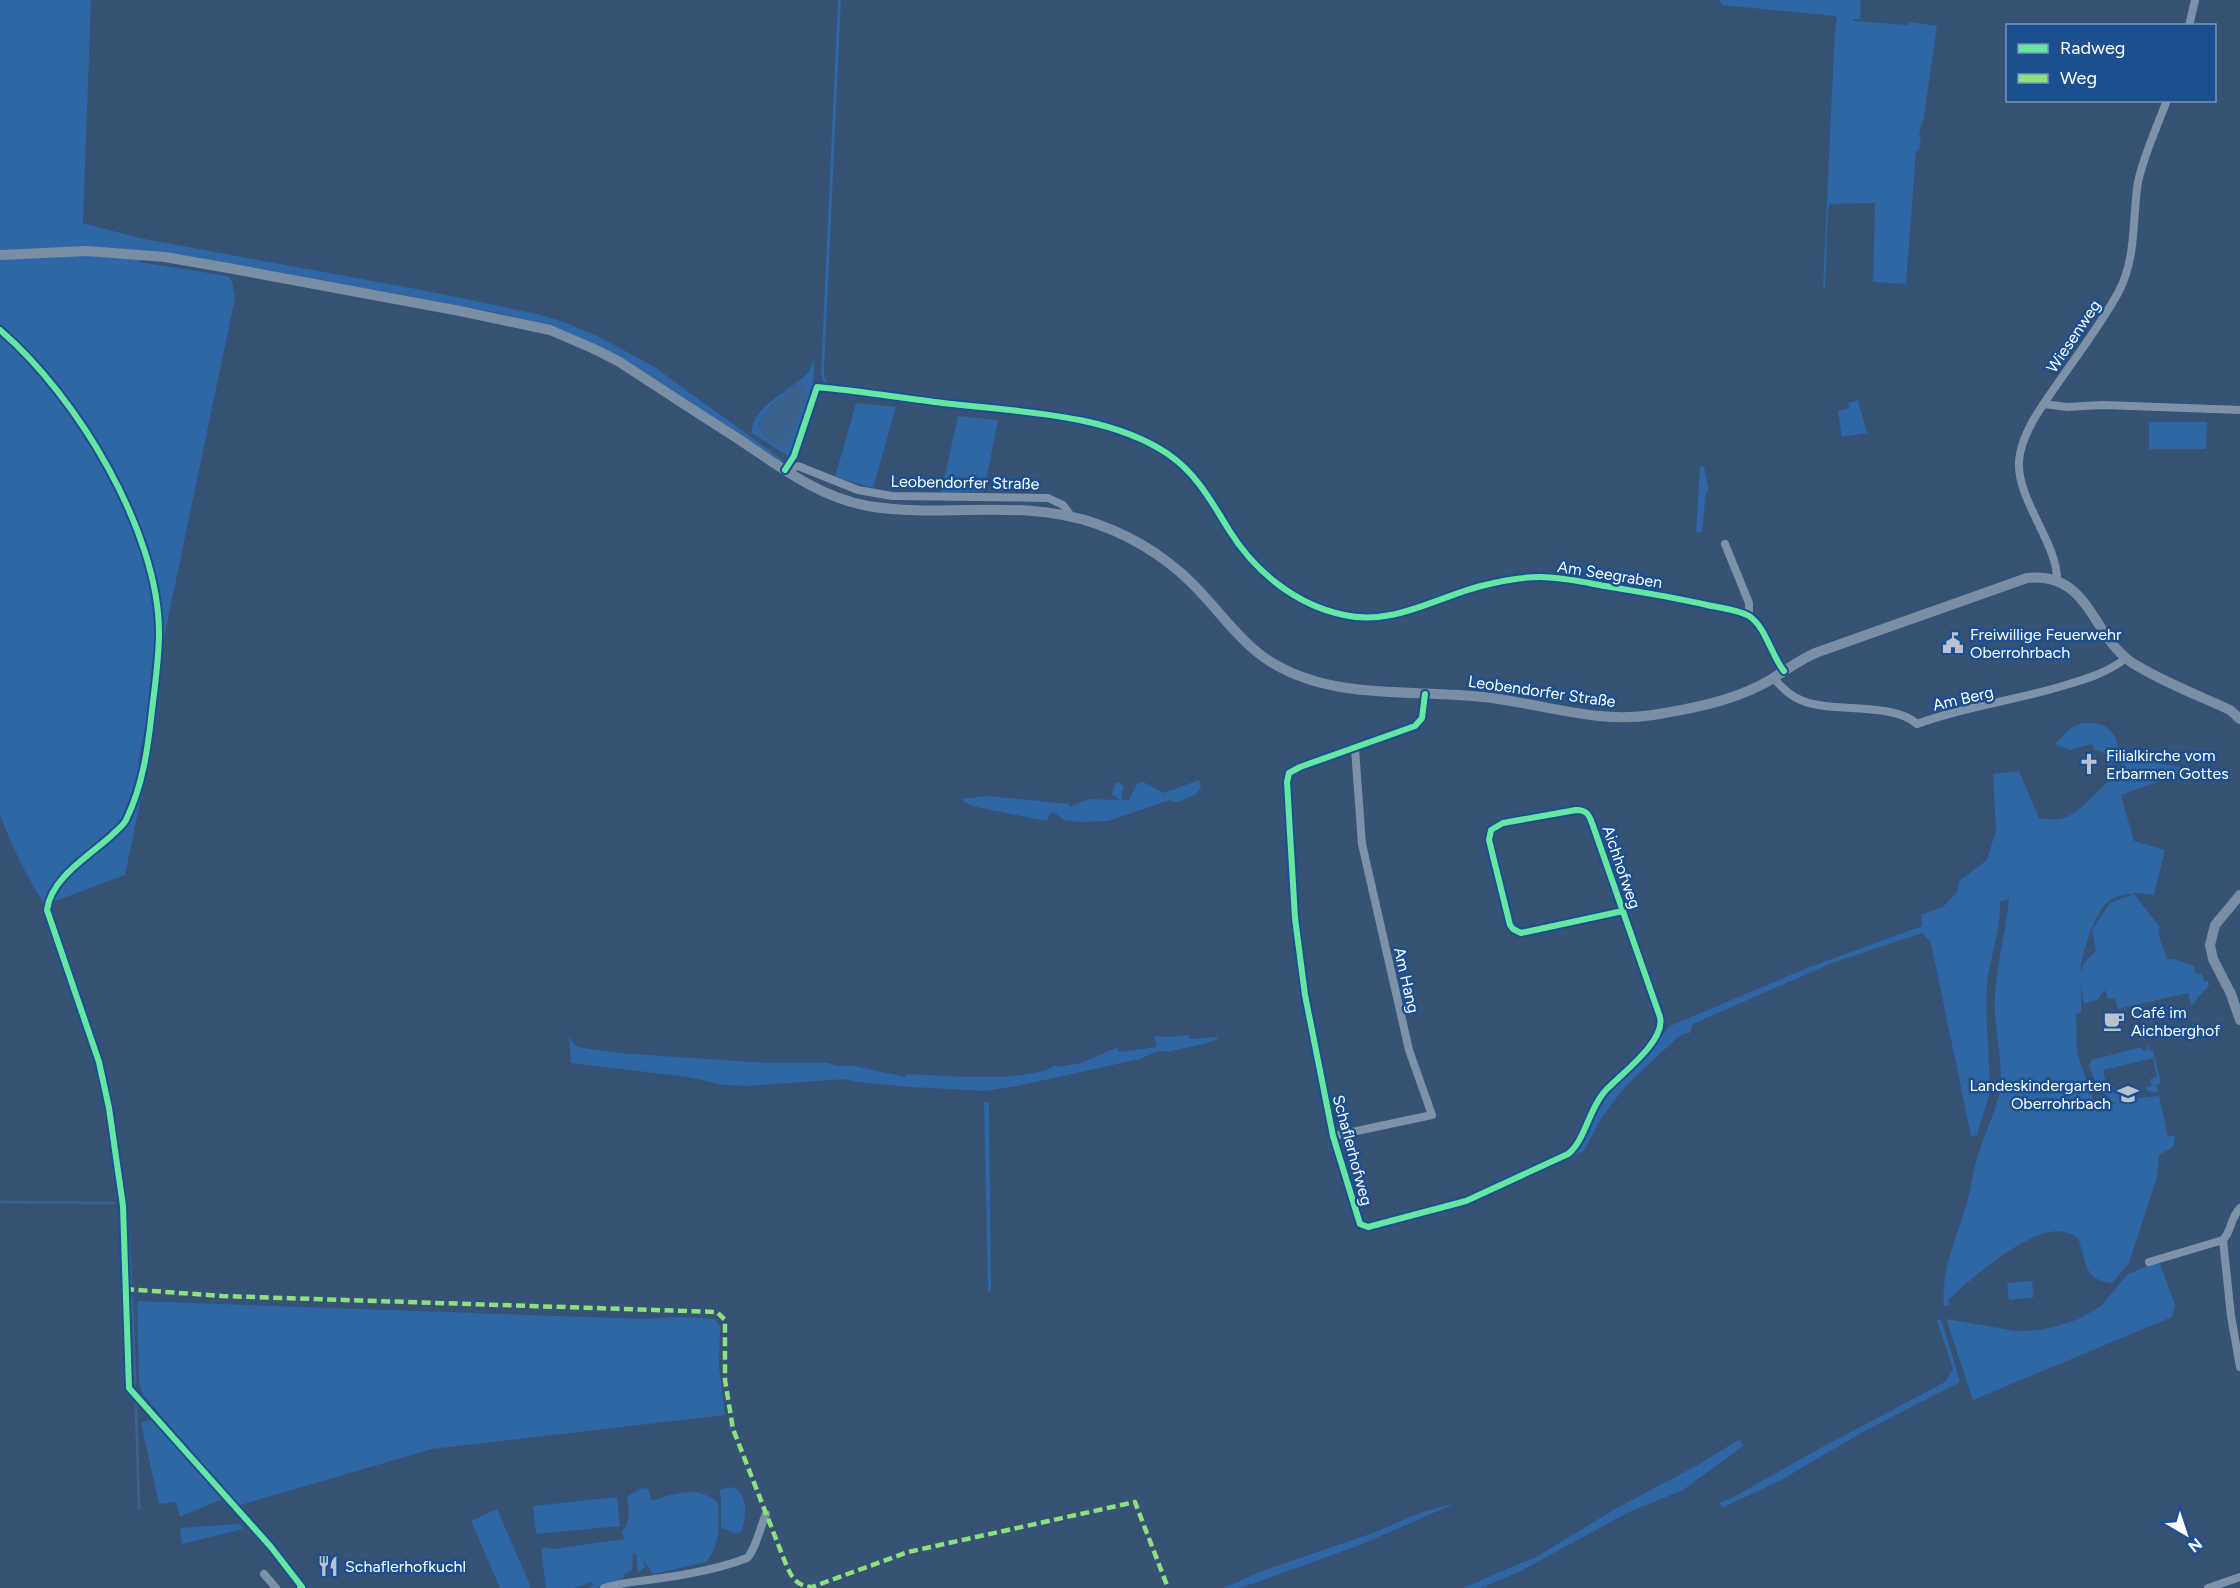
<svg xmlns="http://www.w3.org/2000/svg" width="2240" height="1588" viewBox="0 0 2240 1588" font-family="Figtree,sans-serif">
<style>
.green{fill:#2f66a5;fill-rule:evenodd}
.water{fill:#3b618d}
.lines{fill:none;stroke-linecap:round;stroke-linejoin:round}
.stream{stroke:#3b618d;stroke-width:3}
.minor{stroke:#7d92a8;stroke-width:8}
.secondary{stroke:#798da4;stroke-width:10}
.quiet{stroke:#8de07e;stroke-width:4.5;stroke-dasharray:9 4.5;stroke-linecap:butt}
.cycleway-casing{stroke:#1b4f8f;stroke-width:10}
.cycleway{stroke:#66e7a1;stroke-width:6}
.labels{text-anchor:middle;stroke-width:5;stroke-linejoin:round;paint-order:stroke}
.street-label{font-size:16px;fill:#fff;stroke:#1b4f8f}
.poi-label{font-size:16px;fill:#fff;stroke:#1b4f8f;text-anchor:start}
</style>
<rect width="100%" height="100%" fill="#365274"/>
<!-- green -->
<g class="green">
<path d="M0 0H91L83 223 139 238 422 290 537 314 564 322 597 336 653 366 784 461H779L654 378 594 344 559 329 498 313 396 294 141 250 139 262 228 276 232 281 235 298 138 762 145 779 125 875 45 905C26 876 12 847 0 815Z"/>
<path d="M838 0H841L824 371V376L828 384 823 381 821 374Z"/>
<path d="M1719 0H1861L1860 19H1853V21L1908 25 1909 22 1937 26 1923 122 1921 124 1919 137 1921 138 1919 150 1916 151 1906 284 1873 282 1875 203 1830 204 1828 210 1825 287H1823L1835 28 1837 19 1835 16 1722 5Z"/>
<path d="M815 353 813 386 791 455 788 456 752 433C749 406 796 389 809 371 813 366 814 359 815 353ZM799 383 788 441 787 445 758 425 771 406Z"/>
<path d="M1858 400 1867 433 1842 437 1838 411 1849 408 1848 403Z"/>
<path d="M856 403 896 407 873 488 835 477Z"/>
<path d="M958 416 998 420 984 491 941 493Z"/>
<path d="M2149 422H2207L2206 449H2149Z"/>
<path d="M1704 466 1709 492 1706 493 1702 532H1696L1700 467Z"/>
<path d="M2082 723C2091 723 2099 722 2106 727 2120 736 2121 756 2109 766L2105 761V754L2100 751 2094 750 2092 744 2070 750 2055 744 2069 729Z"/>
<path d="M2126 758 2192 769 2121 795 2134 841 2165 850 2154 895C2140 892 2123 892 2109 901 2095 911 2080 956 2081 973L2083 964 2096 951 2092 930 2110 903 2134 894 2160 927 2158 933 2167 959H2173L2194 966 2196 974 2202 973 2204 982 2208 980 2209 986 2198 997 2193 1005H2191L2188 993 2118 1009 2115 998 2108 999 2105 990 2097 1000 2084 1004 2081 984V1013L2076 1014 2077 1053 2094 1102 2119 1104 2111 1101 2108 1096 2099 1091 2089 1066 2092 1060 2141 1047 2143 1051 2147 1050 2146 1046 2148 1045 2149 1050H2153L2161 1083 2156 1085 2158 1093 2148 1091 2145 1087 2152 1086 2150 1079 2157 1077 2153 1058 2103 1070 2107 1088 2114 1087 2115 1094H2119L2128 1099 2159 1096 2168 1137 2173 1135 2175 1137 2173 1147 2159 1155 2157 1177 2129 1263 2112 1283C2083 1281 2086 1260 2078 1238 2074 1236 2069 1233 2065 1232 2031 1225 1972 1278 1948 1300L1950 1305 1944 1306C1940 1268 1960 1232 1969 1195 1972 1178 1975 1163 1981 1146 1987 1128 1997 1108 2000 1090 2004 1059 1993 1029 1995 998 1996 965 2006 932 2009 899L2000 902C2001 930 1990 957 1987 985 1985 1018 1989 1051 1990 1084L1989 1095 1977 1135 1971 1136 1931 943 1922 933 1832 963 1693 1024 1690 1033H1685L1678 1037 1632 1080 1617 1097 1600 1120 1584 1151 1497 1191 1577 1151 1587 1126 1606 1094 1670 1026 1807 968 1922 926 1921 915 1943 907 1957 892 1959 881 1987 860 1996 830 1993 774 2019 771 2039 818C2051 820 2062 821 2072 814 2086 806 2118 772 2126 758Z"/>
<path d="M1199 780 1201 788 1196 794 1177 803 1170 800 1108 821 1079 822 1064 820 1056 814 1050 813 1047 821 971 806 961 799 988 796 1069 804 1070 807 1088 799 1120 800 1112 794 1116 782 1120 783 1124 787 1121 795 1123 800H1129L1137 784 1143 782 1164 793Z"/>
<path d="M1218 1033V1038L1212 1042 1167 1052C1159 1048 1148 1056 1140 1059L1017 1086 986 1091 911 1087 857 1082 846 1079 746 1086 724 1085 688 1077 571 1063 569 1037 577 1047 618 1053 767 1063H828L838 1066H855L905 1077 906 1074C942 1075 1026 1084 1056 1065L1057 1067 1081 1063 1118 1047 1119 1052 1157 1047 1154 1036 1168 1037 1189 1035 1190 1039 1217 1037Z"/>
<path d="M984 1102H988L989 1105 991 1292 988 1291Z"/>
<path d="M2159 1261 2175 1305 2172 1317 1973 1400 1946 1319 2016 1331 2039 1330 2057 1326 2079 1319 2101 1306 2128 1274Z"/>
<path d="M2032 1281 2034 1297 2009 1300 2007 1283Z"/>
<path d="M137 1301 644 1319 681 1317 715 1319 720 1327 719 1367 725 1415 432 1449 237 1506 143 1394 139 1384Z"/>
<path d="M1941 1319 1960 1382 1861 1433 1781 1480 1722 1508 1719 1503 1730 1499 1815 1451 1945 1382 1953 1369 1937 1321Z"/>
<path d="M153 1419 222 1499 180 1517 176 1502 159 1504 141 1423Z"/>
<path d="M1740 1439 1743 1446 1683 1490 1629 1512 1521 1571 1480 1588H1463L1538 1556 1615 1509 1696 1466Z"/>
<path d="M732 1487C749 1494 746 1516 742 1531L736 1534 721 1527V1498L719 1490Z"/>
<path d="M641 1488 648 1489 652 1501C675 1493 698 1485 718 1503 719 1529 721 1540 707 1562L653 1574 643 1560 645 1567 638 1573 636 1554 633 1553 632 1570 624 1574V1578L596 1588H589L593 1585 591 1582 574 1588H546L541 1547 554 1549 624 1539 622 1532C631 1519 629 1513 627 1497Z"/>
<path d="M617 1497 620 1526 536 1534 533 1506Z"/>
<path d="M1456 1503 1360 1545 1252 1584 1238 1588H1223L1265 1570 1373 1533 1422 1512Z"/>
<path d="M497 1509 531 1587 528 1588H500L471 1521Z"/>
<path d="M240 1524 243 1529 182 1544 180 1528Z"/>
</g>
<!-- water -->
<path class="water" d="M799 383 806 388 805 402 787 445 785 447C731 432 776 402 799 383Z"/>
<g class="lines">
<!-- stream -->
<g class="stream">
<path d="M0 1202 114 1203"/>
<path d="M126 1203 131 1284"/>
<path d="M132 1298 135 1383"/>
<path d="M136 1403 139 1509"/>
</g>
<!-- minor -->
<g class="minor">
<path d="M2189 26 2195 0"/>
<path d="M0 330C76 395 159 531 159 633 159 658 155 685 152 710 148 748 143 785 126 820 123 826 116 831 111 836 89 856 51 878 47 910L99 1062 109 1108 123 1206 129 1388 271 1547 302 1587 300 1588"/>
<path d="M2044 404 2067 407 2103 405 2240 410"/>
<path d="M785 470 794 456 817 387C862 391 907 399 952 404 1021 412 1109 414 1168 454 1197 474 1211 501 1229 530 1255 572 1296 605 1344 615 1393 626 1435 598 1481 586 1500 581 1521 577 1540 577 1562 577 1583 582 1605 586 1639 592 1673 597 1707 605 1720 608 1737 609 1749 616 1766 627 1771 655 1784 671"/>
<path d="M785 470 798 466 858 490 892 496 1048 498 1063 505 1071 516"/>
<path d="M1725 544 1749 603V616"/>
<path d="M2057 580C2058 544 2016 499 2019 460 2022 432 2042 406 2058 383 2078 354 2101 324 2118 293 2137 258 2132 219 2138 182 2144 154 2157 127 2167 100"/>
<path d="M1773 678C1782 687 1791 697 1803 701 1833 713 1894 702 1917 724 1962 707 2012 701 2059 687 2083 680 2106 674 2126 658"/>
<path d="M1425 694 1422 718 1415 726 1300 767 1289 773 1287 782 1295 918 1305 995 1333 1136 1360 1224 1368 1227 1466 1201 1568 1154C1585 1141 1589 1108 1606 1090 1621 1074 1666 1041 1660 1017L1592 823C1589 814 1586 810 1576 810L1503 823 1491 830 1489 840 1510 925 1513 929 1521 933 1623 911"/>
<path d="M1333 1136 1432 1115 1409 1050 1362 844 1355 749"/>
<path d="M2223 1240 2231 1316 2240 1367"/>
<path d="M2149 1262 2223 1240C2232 1231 2230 1218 2240 1208"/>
<path d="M264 1574 276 1588"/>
<path d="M604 1588C623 1582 636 1582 655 1579 685 1575 719 1569 747 1558 755 1551 761 1525 766 1514"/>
<path d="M2208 1588 2240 1577"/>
</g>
<!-- secondary -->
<g class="secondary">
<path d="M0 255 87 251 165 257 228 268 460 311 550 330 592 348 618 361C658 387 699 414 740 440 780 467 819 497 868 506 946 519 1020 497 1097 524 1139 539 1176 564 1205 597 1226 620 1245 646 1271 662 1334 701 1413 689 1483 697 1540 703 1596 724 1653 715 1689 709 1728 702 1761 685 1781 675 1797 660 1818 652L2027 578C2089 571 2091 634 2131 662 2158 680 2200 696 2230 710L2240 719"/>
<path d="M2240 895 2215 925 2210 945 2213 959 2231 994 2240 1020"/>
</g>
<!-- quiet -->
<path class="quiet" d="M125 1289 222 1296 717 1312 725 1320V1380L733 1429 787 1567C793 1579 797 1586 812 1587L908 1552 1135 1502 1168 1588"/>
<defs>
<g id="cycleway">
<path d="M0 330C76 395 159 531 159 633 159 658 155 685 152 710 148 748 143 785 126 820 123 826 116 831 111 836 89 856 51 878 47 910L99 1062 109 1108 123 1206 129 1388 271 1547 302 1587 300 1588"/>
<path d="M785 470 794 456 817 387C862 391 907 399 952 404 1021 412 1109 414 1168 454 1197 474 1211 501 1229 530 1255 572 1296 605 1344 615 1393 626 1435 598 1481 586 1500 581 1521 577 1540 577 1562 577 1583 582 1605 586 1639 592 1673 597 1707 605 1720 608 1737 609 1749 616 1766 627 1771 655 1784 671"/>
<path d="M1425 694 1422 718 1415 726 1300 767 1289 773 1287 782 1295 918 1305 995 1333 1136 1360 1224 1368 1227 1466 1201 1568 1154C1585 1141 1589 1108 1606 1090 1621 1074 1666 1041 1660 1017L1592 823C1589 814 1586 810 1576 810L1503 823 1491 830 1489 840 1510 925 1513 929 1521 933 1623 911"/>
</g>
</defs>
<!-- cycleway casing -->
<use href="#cycleway" class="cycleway-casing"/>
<!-- cycleway -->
<use href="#cycleway" class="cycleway"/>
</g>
<!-- icons -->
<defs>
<symbol id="civic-bare" viewBox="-9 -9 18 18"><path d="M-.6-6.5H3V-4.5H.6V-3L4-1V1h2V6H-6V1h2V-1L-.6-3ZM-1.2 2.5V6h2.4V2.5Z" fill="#b9c2ce" stroke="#1b4f8f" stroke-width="2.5" paint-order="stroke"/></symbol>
<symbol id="church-bare" viewBox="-9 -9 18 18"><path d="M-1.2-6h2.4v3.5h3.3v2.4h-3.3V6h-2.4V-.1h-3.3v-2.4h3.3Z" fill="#b9c2ce" stroke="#1b4f8f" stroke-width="2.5" paint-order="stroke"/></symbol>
<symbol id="cafe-bare" viewBox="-9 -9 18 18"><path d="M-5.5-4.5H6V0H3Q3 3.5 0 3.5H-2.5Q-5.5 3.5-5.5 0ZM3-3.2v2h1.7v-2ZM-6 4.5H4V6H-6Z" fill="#b9c2ce" stroke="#1b4f8f" stroke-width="2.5" paint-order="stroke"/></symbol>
<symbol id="school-bare" viewBox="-9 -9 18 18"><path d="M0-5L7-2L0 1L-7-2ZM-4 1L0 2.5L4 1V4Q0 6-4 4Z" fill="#b9c2ce" stroke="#1b4f8f" stroke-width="2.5" paint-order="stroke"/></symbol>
<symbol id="restaurant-bare" viewBox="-9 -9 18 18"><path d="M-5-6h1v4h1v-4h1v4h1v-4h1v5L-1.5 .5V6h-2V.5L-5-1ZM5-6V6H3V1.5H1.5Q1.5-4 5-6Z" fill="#b9c2ce" stroke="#1b4f8f" stroke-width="2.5" paint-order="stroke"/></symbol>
</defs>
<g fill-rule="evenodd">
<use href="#civic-bare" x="1938" y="628" width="30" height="30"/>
<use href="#church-bare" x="2074" y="749" width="30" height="30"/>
<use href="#cafe-bare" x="2099" y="1006" width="30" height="30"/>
<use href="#school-bare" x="2113" y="1079" width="30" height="30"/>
<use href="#restaurant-bare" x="313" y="1551" width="30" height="30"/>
</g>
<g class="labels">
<!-- street labels -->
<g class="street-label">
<text transform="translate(2073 336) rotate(-56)" y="6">Wiesenweg</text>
<text transform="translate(965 482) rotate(1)" y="6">Leobendorfer Straße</text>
<text transform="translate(1610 574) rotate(9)" y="6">Am Seegraben</text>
<text transform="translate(1542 691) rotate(8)" y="6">Leobendorfer Straße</text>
<text transform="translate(1963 698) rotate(-13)" y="6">Am Berg</text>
<text transform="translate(1622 867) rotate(71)" y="6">Aichhofweg</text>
<text transform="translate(1407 980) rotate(77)" y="6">Am Hang</text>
<text transform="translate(1353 1150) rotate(75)" y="6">Schaflerhofweg</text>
</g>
<!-- poi labels -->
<g class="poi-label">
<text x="1970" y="640">Freiwillige Feuerwehr<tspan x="1970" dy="18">Oberrohrbach</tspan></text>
<text x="2106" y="761">Filialkirche vom<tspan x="2106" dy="18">Erbarmen Gottes</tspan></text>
<text x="2131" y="1018">Café im<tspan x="2131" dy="18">Aichberghof</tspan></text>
<text x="2111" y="1091" text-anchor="end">Landeskindergarten<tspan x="2111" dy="18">Oberrohrbach</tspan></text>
<text x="345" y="1572">Schaflerhofkuchl</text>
</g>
</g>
<!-- legend -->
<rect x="2006" y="24" width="210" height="78" fill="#1b4f8f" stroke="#7695bc" stroke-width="1.5"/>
<rect x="2018" y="44" width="30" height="9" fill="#66e7a1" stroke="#7695bc" stroke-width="1.5"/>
<text x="2060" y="54" font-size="18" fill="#ffffff">Radweg</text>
<rect x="2018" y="74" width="30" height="9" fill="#8de07e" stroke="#7695bc" stroke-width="1.5"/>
<text x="2060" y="84" font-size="18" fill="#ffffff">Weg</text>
<!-- north arrow -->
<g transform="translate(2186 1534) rotate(141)" stroke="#1b4f8f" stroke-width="4.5" paint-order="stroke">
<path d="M0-4.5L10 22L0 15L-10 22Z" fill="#ffffff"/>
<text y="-9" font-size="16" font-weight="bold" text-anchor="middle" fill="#ffffff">N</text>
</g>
</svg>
